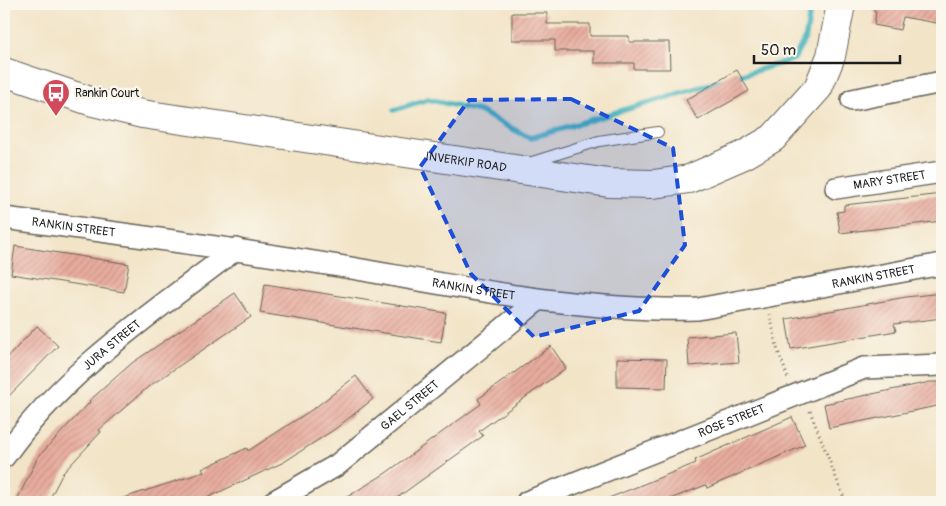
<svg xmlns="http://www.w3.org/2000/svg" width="946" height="506" viewBox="0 0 946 506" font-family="Pangolin,sans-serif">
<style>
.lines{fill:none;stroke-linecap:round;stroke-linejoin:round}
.stream{stroke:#42b2bc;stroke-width:5.5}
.building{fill:url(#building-hatch)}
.lane-casing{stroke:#676258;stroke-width:12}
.street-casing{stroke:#676258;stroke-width:24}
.highway-casing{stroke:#676258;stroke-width:30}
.path{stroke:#676258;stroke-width:3;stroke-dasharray:1 4;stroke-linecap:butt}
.lane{stroke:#fff;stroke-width:10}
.street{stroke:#fff;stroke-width:21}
.highway{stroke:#fff;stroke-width:28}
.marked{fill:#1d4ed8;fill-opacity:0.2;stroke:#1d4ed8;stroke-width:4;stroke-dasharray:10 6;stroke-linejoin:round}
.labels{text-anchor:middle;stroke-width:5;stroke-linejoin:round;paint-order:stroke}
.poi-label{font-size:12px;fill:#1c1c1c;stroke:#fbf7ec;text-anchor:start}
.street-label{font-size:12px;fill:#1c1c1c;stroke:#fbf7ec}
</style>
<defs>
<pattern id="building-hatch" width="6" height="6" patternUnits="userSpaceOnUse" patternTransform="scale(1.25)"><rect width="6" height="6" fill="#e7ac9e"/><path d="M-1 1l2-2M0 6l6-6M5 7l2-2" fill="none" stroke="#c69388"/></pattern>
</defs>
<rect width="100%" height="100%" fill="#fbf7ec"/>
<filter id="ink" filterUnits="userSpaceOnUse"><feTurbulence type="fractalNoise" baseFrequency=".02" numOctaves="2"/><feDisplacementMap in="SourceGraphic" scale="10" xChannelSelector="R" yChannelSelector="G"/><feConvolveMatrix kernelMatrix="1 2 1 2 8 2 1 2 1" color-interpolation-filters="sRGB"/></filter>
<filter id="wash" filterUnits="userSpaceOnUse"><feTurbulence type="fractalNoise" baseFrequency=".0096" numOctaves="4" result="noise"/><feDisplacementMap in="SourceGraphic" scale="20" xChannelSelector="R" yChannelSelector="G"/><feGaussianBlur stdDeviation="1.12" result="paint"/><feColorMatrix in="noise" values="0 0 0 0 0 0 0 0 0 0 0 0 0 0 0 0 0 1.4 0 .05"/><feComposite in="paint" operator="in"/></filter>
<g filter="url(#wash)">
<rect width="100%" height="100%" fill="#f2e4c7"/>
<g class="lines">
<!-- stream -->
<g class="stream">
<path d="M733 78 794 59 806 36 811 4"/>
<path d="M394 110 428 99 479 111 530 138 721 81"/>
</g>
</g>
<g id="blocks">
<!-- building -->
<g class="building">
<path d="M875 4H942V24L903 17 900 30 874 25 876 12H874Z"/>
<path d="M512 13H547V24H590V36H629V42H669L670 69H634V63H594V51H555V40H512Z"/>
<path d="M737 70 749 91 698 120 686 100Z"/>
<path d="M942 194V221L840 233 837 212 844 211V205Z"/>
<path d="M15 246 129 264 124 292 11 274Z"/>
<path d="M265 284 446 313 441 342 260 313Z"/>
<path d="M235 293 251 317 148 387 99 430 101 432 63 473 48 502H16L38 457 90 402 89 401 132 363Z"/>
<path d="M942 293V318L894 324 896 331 791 349 786 319 906 297Z"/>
<path d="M37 326 58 346 4 401V361Z"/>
<path d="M736 333 739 362 689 366 687 337Z"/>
<path d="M551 346 566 368 479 431 483 436 391 502H339L386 473 481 404 478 399Z"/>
<path d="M617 358 667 359 666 388 617 387Z"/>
<path d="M356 376 373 399 335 429 284 462 198 502H120V499L204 472 202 469 247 448 248 451 316 407Z"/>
<path d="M930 382H942V405L829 428 824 404Z"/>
<path d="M792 417 805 445 707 488 706 485 662 502H599L696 463 695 460Z"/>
</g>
</g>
</g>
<g filter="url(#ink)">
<use href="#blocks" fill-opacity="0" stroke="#676258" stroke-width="1"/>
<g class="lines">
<defs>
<path id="lane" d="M529 163 599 141 658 132"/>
<g id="street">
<path d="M852 100 942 82"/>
<path id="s1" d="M836 188 942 172"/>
<path id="s2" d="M4 218C118 233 231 248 345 267 461 287 579 312 698 309L942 264"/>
<path id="s3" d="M4 457C64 371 154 312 236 249"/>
<path id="s4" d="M273 502 337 465 538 300"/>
<path id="s5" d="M527 502 864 368 942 365"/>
</g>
<g id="highway">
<path id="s6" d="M4 72 93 102 142 114 609 183 653 184 689 179 744 155 773 138 818 88 831 56 841 4"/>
</g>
</defs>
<!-- lane casing -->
<use href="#lane" class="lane-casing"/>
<!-- street casing -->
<use href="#street" class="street-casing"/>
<!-- highway casing -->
<use href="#highway" class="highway-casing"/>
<!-- path -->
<g class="path">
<path d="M770 314 777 348 788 378"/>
<path d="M810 411 844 498 841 502"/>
<path d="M844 498 877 502"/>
<path d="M940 502 942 501"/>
</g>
<!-- lane -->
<use href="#lane" class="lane"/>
<!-- street -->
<use href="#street" class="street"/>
<!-- highway -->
<use href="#highway" class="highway"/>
</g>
</g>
<!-- marked area -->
<path class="marked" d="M571 99 673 148 685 245 639 311 534 337 471 274 420 167 469 100Z"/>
<!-- icons -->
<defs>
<symbol id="bus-pin" viewBox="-11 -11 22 30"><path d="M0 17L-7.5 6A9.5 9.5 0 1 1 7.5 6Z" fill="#d1495b" stroke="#fbf7ec"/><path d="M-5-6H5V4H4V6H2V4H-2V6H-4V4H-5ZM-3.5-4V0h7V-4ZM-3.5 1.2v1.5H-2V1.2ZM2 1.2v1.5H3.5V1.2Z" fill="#fff"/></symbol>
</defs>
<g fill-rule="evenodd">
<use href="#bus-pin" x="40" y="77" width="32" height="43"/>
</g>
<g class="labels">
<!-- poi labels -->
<g class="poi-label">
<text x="75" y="97">Rankin Court</text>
</g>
<!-- street labels -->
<g class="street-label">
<text dy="4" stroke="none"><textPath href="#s6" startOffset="472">INVERKIP ROAD</textPath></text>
<text dy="4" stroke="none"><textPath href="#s1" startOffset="54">MARY STREET</textPath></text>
<text dy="4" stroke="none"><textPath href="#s2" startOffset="70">RANKIN STREET</textPath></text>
<text dy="4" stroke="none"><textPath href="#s2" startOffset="879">RANKIN STREET</textPath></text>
<text dy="4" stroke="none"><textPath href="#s2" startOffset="475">RANKIN STREET</textPath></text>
<text dy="4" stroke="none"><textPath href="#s3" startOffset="156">JURA STREET</textPath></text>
<text dy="4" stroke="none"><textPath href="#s4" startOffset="168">GAEL STREET</textPath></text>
<text dy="4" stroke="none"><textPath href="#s5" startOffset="220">ROSE STREET</textPath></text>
</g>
</g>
<!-- margin -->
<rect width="946" height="506" fill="none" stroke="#fbf7ec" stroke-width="20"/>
<!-- scale -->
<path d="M754 55v8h146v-8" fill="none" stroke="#1c1c1c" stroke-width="2.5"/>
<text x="761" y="55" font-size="15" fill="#1c1c1c" stroke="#fbf7ec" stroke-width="4" paint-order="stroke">50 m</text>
</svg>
